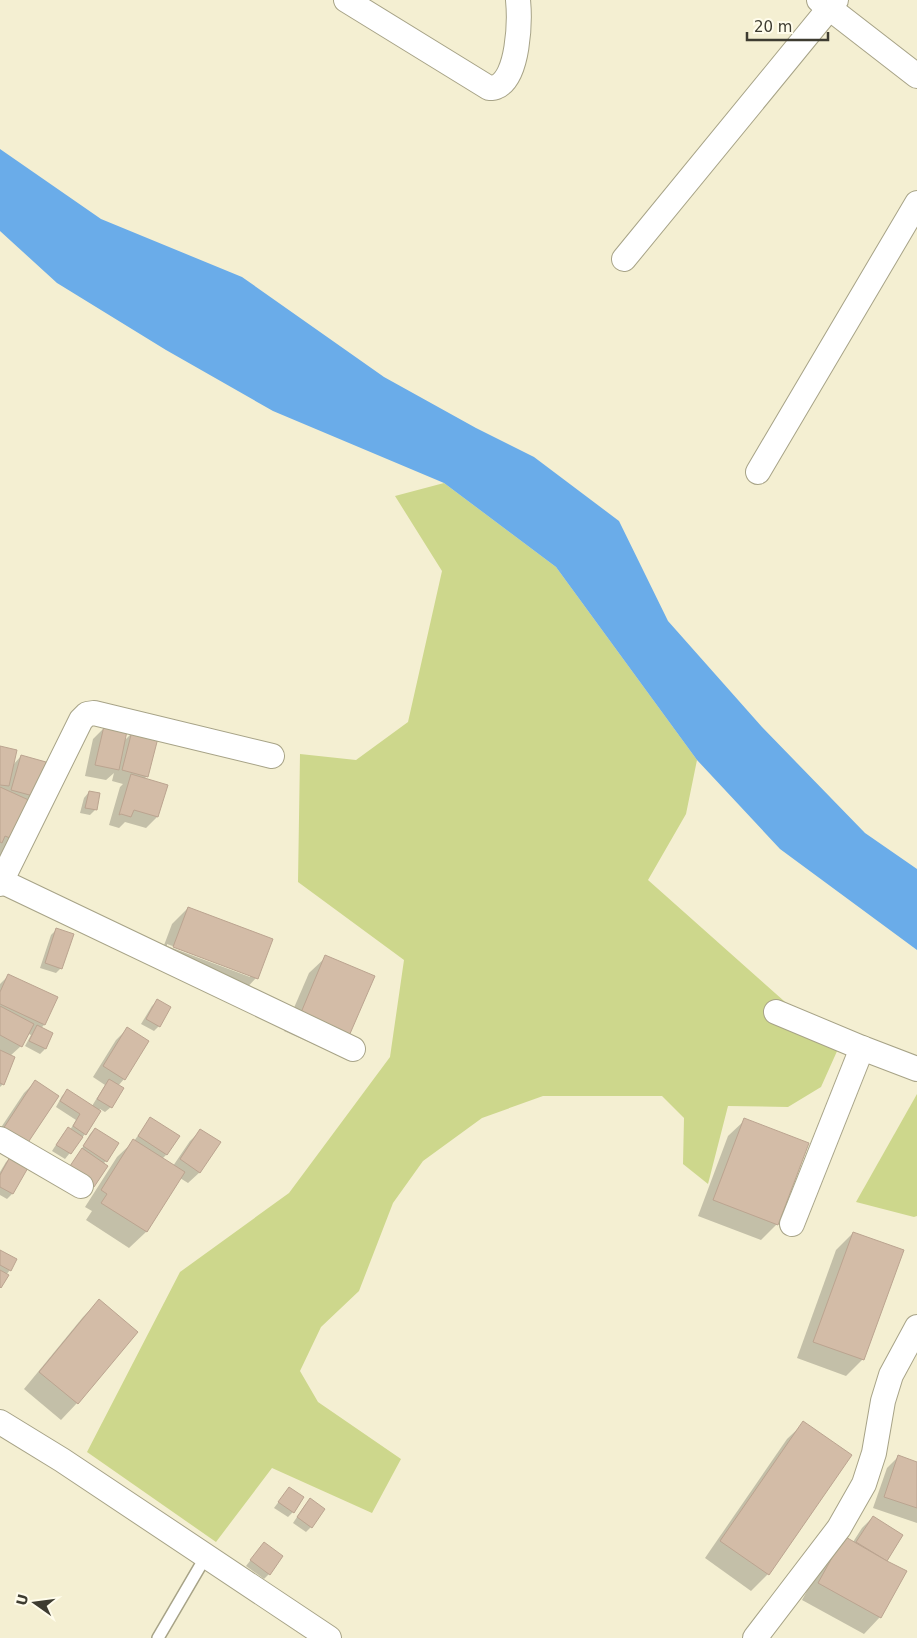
<svg xmlns="http://www.w3.org/2000/svg" width="917" height="1638" viewBox="0 0 917 1638" font-family="'DejaVu Sans',sans-serif">
<style>
.green{fill:#cdd78c}
.water{fill:#6aace9}
.shadow{fill:#0003;fill-rule:evenodd}
.building{fill:#d3bca7;stroke:#bba490}
.lines{fill:none;stroke-linecap:round;stroke-linejoin:round}
.lane-casing{stroke:#a7a387;stroke-width:14}
.street-casing{stroke:#a7a387;stroke-width:26}
.lane{stroke:#fff;stroke-width:11}
.street{stroke:#fff;stroke-width:24}
</style>
<rect width="100%" height="100%" fill="#f4efd2"/>
<!-- green -->
<g class="green">
<path d="M444 483 556 567 697 760 686 814 648 880 838 1049 821 1087 788 1107 728 1106 708 1184 683 1164 684 1118 662 1096H543L482 1118 423 1161 393 1203 359 1291 321 1327 300 1371 318 1402 401 1459 372 1513 272 1468 216 1542 87 1452 180 1272 289 1193 390 1057 404 960 298 882 300 754 356 760 408 722 442 571 395 496Z"/>
<path d="M917 1094V1216L914 1217 856 1202Z"/>
</g>
<!-- water -->
<path class="water" d="M0 149 101 219 242 277 384 377 476 428 534 457 619 521 668 621 762 727 865 833 917 869V950L780 849 697 760 556 567 444 483 273 411 166 350 57 283 0 231Z"/>
<!-- shadow -->
<g class="shadow">
<path d="M104 728 124 741 132 733 147 776 144 779 166 786 157 817 146 828 125 822 119 828 109 825 120 787 123 784 112 781 114 773 106 780 85 776 93 739Z"/>
<path d="M0 747 13 765 21 756 45 762 16 840 0 856Z"/>
<path d="M89 792 96 809 90 815 80 813 84 798Z"/>
<path d="M188 908 272 940 256 978 240 995 157 964 172 924ZM167 944 250 975V977L167 946Z"/>
<path d="M56 930 61 968 56 973 40 968 51 935Z"/>
<path d="M326 957 348 1035 331 1052 284 1031 309 973Z"/>
<path d="M9 975 44 1025 41 1028 52 1034 45 1049 40 1054 25 1046 31 1035 27 1033 21 1046 10 1056 3 1084 0 1087V984Z"/>
<path d="M157 1001 159 1026 154 1031 141 1024 152 1006Z"/>
<path d="M127 1029 124 1079 118 1086 111 1107 105 1112 100 1109 85 1134 65 1159 52 1151 63 1134 68 1129 70 1130 76 1120 56 1107 62 1096 67 1091 92 1106 105 1085 93 1077 116 1040Z"/>
<path d="M35 1082 26 1144 0 1129 24 1093Z"/>
<path d="M151 1118 166 1155 162 1159 173 1166 190 1141 201 1130 200 1172 188 1183 180 1178 146 1232 129 1248 86 1220 92 1211 85 1207 117 1157 134 1141Z"/>
<path d="M745 1120 777 1224 761 1240 698 1216 728 1136Z"/>
<path d="M95 1129 106 1161 103 1164 64 1175 80 1152 90 1134Z"/>
<path d="M11 1157 12 1194 7 1199 0 1195V1172L6 1162Z"/>
<path d="M853 1233 863 1359 846 1376 797 1358 836 1250Z"/>
<path d="M0 1251 15 1260 10 1270 6 1275 0 1287Z"/>
<path d="M99 1301 77 1403 61 1420 24 1389 83 1317Z"/>
<path d="M804 1423 768 1574 751 1591 705 1558 787 1439Z"/>
<path d="M898 1457 917 1463V1523L873 1508 887 1468Z"/>
<path d="M289 1488 293 1512 288 1517 274 1508Z"/>
<path d="M305 1505 311 1527 306 1532 293 1523Z"/>
<path d="M873 1517 901 1535 885 1562 880 1617 864 1634 802 1600 827 1554 853 1542 862 1528Z"/>
<path d="M264 1543 269 1574 264 1579 246 1566Z"/>
</g>
<!-- building -->
<g class="building">
<path d="M104 726 127 731 119 770 95 765Z"/>
<path d="M132 731 158 738 148 777 122 770Z"/>
<path d="M0 746 17 750 9 786 0 785Z"/>
<path d="M21 755 46 762 37 797 11 790Z"/>
<path d="M131 774 168 785 158 817 134 810 131 817 121 814 119 815Z"/>
<path d="M0 787 33 802 17 841 5 836 2 843 0 842Z"/>
<path d="M89 791 100 793 97 810 85 808Z"/>
<path d="M188 907 273 939 258 979 173 947Z"/>
<path d="M56 928 74 934 62 969 45 963Z"/>
<path d="M325 955 375 976 349 1036 300 1015Z"/>
<path d="M8 974 58 997 45 1025 0 1004V992Z"/>
<path d="M157 999 171 1007 160 1027 146 1019Z"/>
<path d="M0 1006 34 1024 22 1047 0 1035Z"/>
<path d="M37 1025 53 1033 46 1049 29 1041Z"/>
<path d="M127 1027 149 1041 125 1080 103 1066Z"/>
<path d="M0 1050 15 1057 4 1085 0 1083Z"/>
<path d="M109 1079 124 1088 112 1108 97 1099Z"/>
<path d="M35 1080 59 1096 27 1144 3 1129Z"/>
<path d="M67 1089 101 1111 86 1135 73 1126 80 1114 60 1101Z"/>
<path d="M150 1117 180 1136 167 1155 138 1136Z"/>
<path d="M744 1118 809 1143 778 1225 713 1200Z"/>
<path d="M68 1127 83 1137 71 1154 56 1145Z"/>
<path d="M95 1128 119 1143 107 1162 83 1146Z"/>
<path d="M200 1129 221 1142 200 1173 180 1159Z"/>
<path d="M133 1139 185 1172 147 1232 101 1203 107 1194 101 1190Z"/>
<path d="M82 1148 108 1166 94 1187 68 1169Z"/>
<path d="M11 1155 29 1166 13 1194 0 1187V1175Z"/>
<path d="M853 1232 904 1250 864 1360 813 1342Z"/>
<path d="M0 1250 17 1259 11 1271 0 1265Z"/>
<path d="M0 1270 9 1275 1 1288 0 1287Z"/>
<path d="M99 1299 138 1332 78 1404 39 1372Z"/>
<path d="M803 1421 852 1455 769 1575 720 1541Z"/>
<path d="M898 1455 917 1462V1508L884 1497Z"/>
<path d="M289 1487 304 1497 294 1513 278 1502Z"/>
<path d="M310 1498 325 1509 312 1528 297 1517Z"/>
<path d="M873 1516 903 1535 887 1561 856 1542Z"/>
<path d="M844 1536 887 1561 907 1571 881 1618 818 1583Z"/>
<path d="M264 1542 283 1556 270 1575 250 1560Z"/>
</g>
<g class="lines">
<defs>
<path id="lane" d="M158 1638 206 1556"/>
<g id="street">
<path d="M346 0 489 88C491 88 494 88 496 87 519 78 520 20 518 0"/>
<path d="M819 0 917 76"/>
<path d="M624 259 836 0"/>
<path d="M758 472 917 203"/>
<path d="M1 881 353 1049"/>
<path d="M0 884 81 720 87 714 94 713 272 756"/>
<path d="M776 1012 862 1048 917 1069"/>
<path d="M0 1139 81 1186"/>
<path d="M792 1224 862 1048"/>
<path d="M0 1422 62 1460 329 1638"/>
<path d="M755 1638 839 1528 864 1484 874 1453 883 1401 891 1375 917 1327"/>
</g>
</defs>
<!-- lane casing -->
<use href="#lane" class="lane-casing"/>
<!-- street casing -->
<use href="#street" class="street-casing"/>
<!-- lane -->
<use href="#lane" class="lane"/>
<!-- street -->
<use href="#street" class="street"/>
</g>
<!-- north arrow -->
<g transform="translate(35 1603) rotate(284)" stroke="#fffceb" stroke-width="4" paint-order="stroke">
<path d="M0-4L9 19L0 12L-9 19Z" fill="#3e3c31"/>
<text y="-8" font-size="14" font-weight="bold" text-anchor="middle" fill="#3e3c31">U</text>
</g>
<!-- scale -->
<path d="M747 32v8h81v-8" fill="none" stroke="#3e3c31" stroke-width="2.5"/>
<text x="754" y="32" font-size="15" fill="#3e3c31" stroke="#fffceb" stroke-width="4" paint-order="stroke">20 m</text>
</svg>
